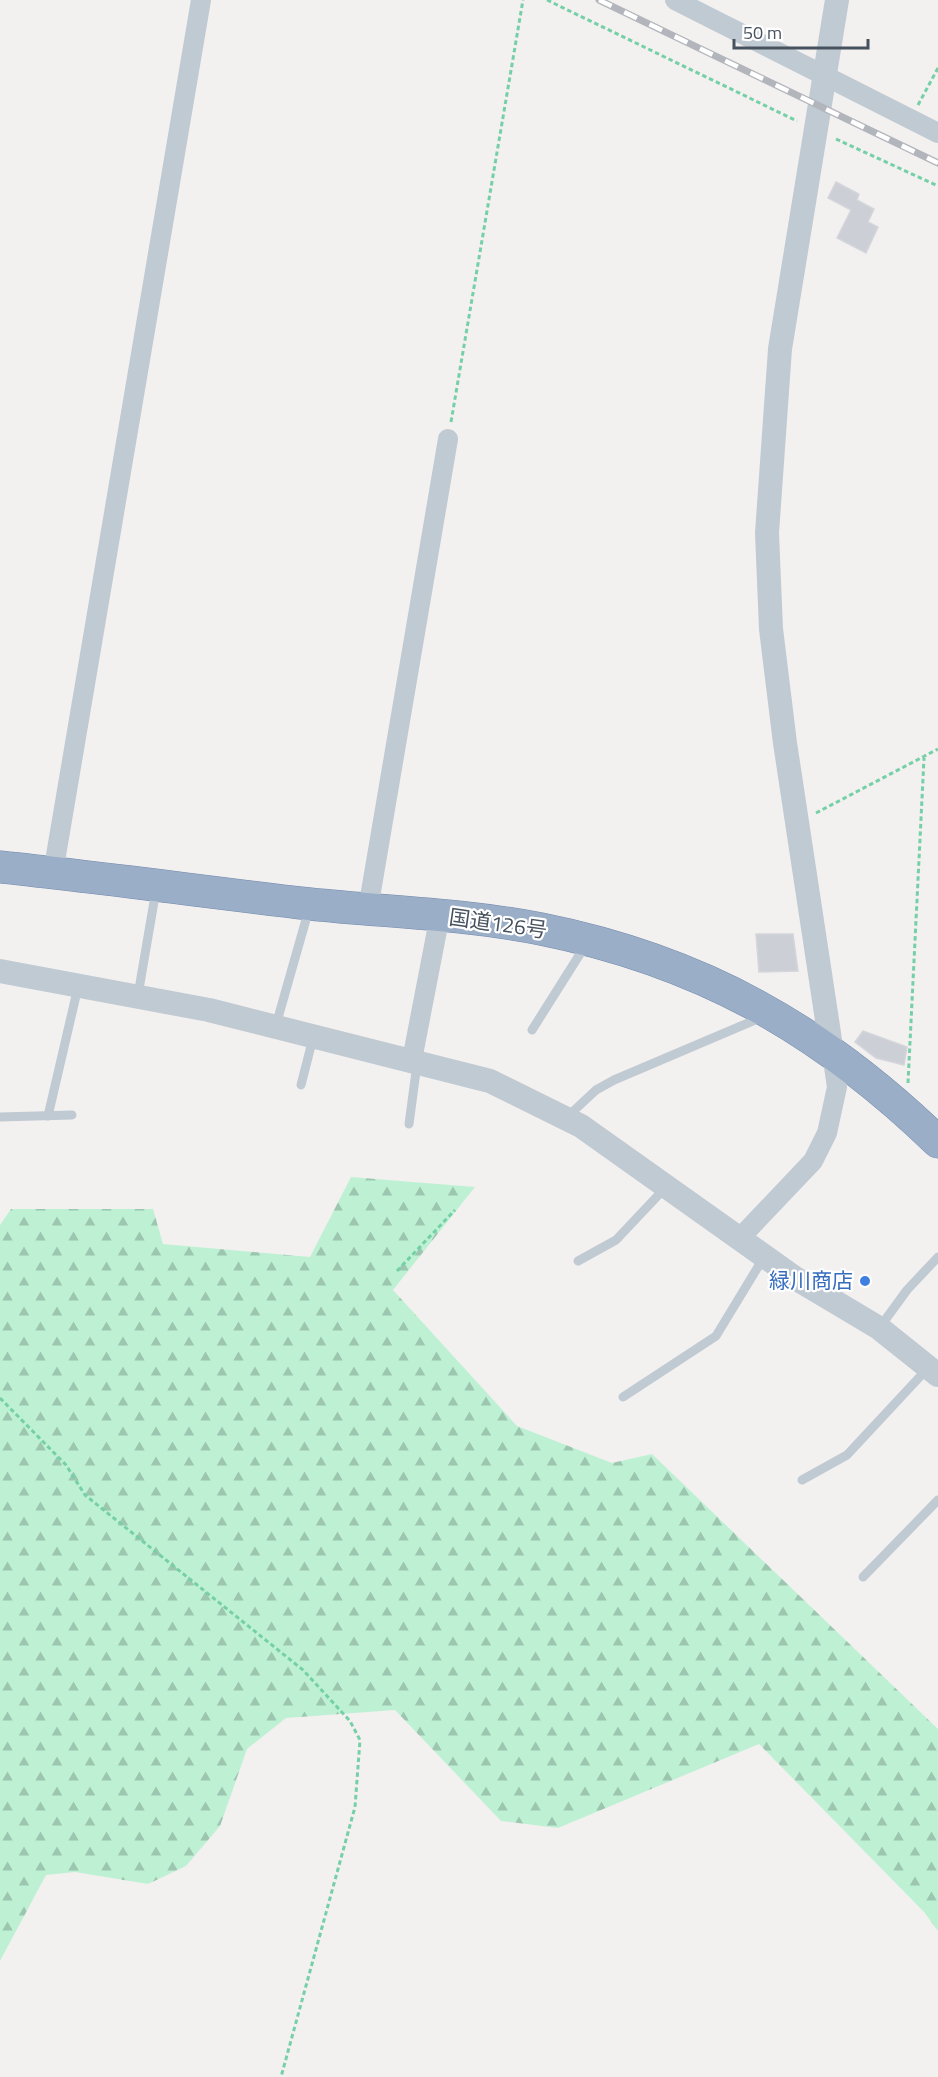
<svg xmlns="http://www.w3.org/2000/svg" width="938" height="2077" viewBox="0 0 938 2077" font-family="'Titillium Web','Noto Sans JP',sans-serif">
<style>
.forest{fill:url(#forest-firs)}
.building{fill:#cccfd5;stroke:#d4d6dc;stroke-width:1.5}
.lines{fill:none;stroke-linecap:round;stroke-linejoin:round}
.trunk-casing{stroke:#728aac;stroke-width:33}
.path{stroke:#75d0a8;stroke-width:3;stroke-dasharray:4.5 3;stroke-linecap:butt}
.service{stroke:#c0cad2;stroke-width:9}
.minor{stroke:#c0cad2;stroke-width:20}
.tertiary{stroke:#c0cad2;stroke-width:24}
.trunk{stroke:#9baec8;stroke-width:32}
.rail-casing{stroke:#b2b5bb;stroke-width:7}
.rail{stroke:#fff;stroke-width:4.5;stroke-dasharray:14;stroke-linecap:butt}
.shop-dot{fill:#3f7fe0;stroke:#fff;stroke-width:2}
.labels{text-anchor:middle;stroke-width:4.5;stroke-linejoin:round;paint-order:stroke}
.street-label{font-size:21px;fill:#47525e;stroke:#fff}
.shop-label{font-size:21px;fill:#366cbe;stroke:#fff;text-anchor:end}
</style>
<defs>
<pattern id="forest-firs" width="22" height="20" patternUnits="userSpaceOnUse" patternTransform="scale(1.5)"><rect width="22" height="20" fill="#bef1d4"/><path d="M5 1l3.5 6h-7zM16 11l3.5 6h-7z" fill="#9cc6af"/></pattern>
</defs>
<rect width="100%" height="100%" fill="#f3f0f0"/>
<!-- forest -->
<path class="forest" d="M351 1177 475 1187 393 1290 517 1426 612 1463 652 1454 938 1729V1931L924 1912 759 1744 558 1828 501 1821 395 1710 286 1718 247 1749 220 1826 186 1866 148 1884 75 1872 46 1875 0 1961V1225L11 1209H153L163 1244 310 1257Z"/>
<!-- building -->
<g class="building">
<path d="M836 182 859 194 857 200 874 209 868 222 878 227 866 253 837 238 851 210 828 198Z"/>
<path d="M756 934H793L798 971 759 972Z"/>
<path d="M863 1031 907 1047 904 1065 876 1058 855 1042Z"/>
</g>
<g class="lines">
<defs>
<path id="trunk" d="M0 867C104 878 207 892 310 904 387 912 465 914 541 929 701 961 821 1029 938 1142"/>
</defs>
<!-- trunk casing -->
<use href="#trunk" class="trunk-casing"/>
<!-- path -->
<g class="path">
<path d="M547 0 797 121"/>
<path d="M918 105 938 68"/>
<path d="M836 139 938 186"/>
<path d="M451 422 523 0"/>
<path d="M816 813 938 749"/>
<path d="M908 1083 924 758"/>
<path d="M397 1271 455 1210"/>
<path d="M0 1398 66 1465 85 1495 303 1670 350 1721 360 1740 355 1807 281 2077"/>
</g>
<!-- service -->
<g class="service">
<path d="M138 995 156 890"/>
<path d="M276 1025 309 909"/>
<path d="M532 1030 585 946"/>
<path d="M301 1085 313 1038"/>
<path d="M48 1116 78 987"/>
<path d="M0 1117 72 1115"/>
<path d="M566 1118 596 1090 614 1080 762 1017"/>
<path d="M409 1124 417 1064"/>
<path d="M578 1261 616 1240 666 1187"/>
<path d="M880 1327 907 1290 938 1257"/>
<path d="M623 1397 716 1336 764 1257"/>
<path d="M802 1480 847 1455 928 1368"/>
<path d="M863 1577 938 1500"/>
</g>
<!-- minor -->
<g class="minor">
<path d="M675 0 938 133"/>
<path d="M53 873 201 0"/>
<path d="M368 909 448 439"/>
<path d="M412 1060 440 915"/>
<path d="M739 1239 813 1161 827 1133 837 1087 832 1053"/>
</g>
<!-- tertiary -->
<g class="tertiary">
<path d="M0 971 209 1010 490 1081 581 1126 795 1278 879 1328 938 1375"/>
<path d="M832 1053 785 743 771 629 767 533 780 349 837 0"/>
</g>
<!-- trunk -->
<use href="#trunk" class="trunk"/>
<defs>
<path id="rail" d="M599 0 938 163"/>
</defs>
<!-- rail casing -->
<use href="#rail" class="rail-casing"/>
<!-- rail -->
<use href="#rail" class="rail"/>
</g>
<!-- markers -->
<circle class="shop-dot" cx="865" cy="1281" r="6"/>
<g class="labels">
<!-- street labels -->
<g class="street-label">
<text transform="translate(498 924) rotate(8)" y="7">国道126号</text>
</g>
<!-- shop labels -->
<g class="shop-label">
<text x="853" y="1288">緑川商店</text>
</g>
</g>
<!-- scale -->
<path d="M734 39v9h134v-9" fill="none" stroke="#47525e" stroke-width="3"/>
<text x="743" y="39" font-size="18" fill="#47525e" stroke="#ffffff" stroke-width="4.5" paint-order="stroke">50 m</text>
</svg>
